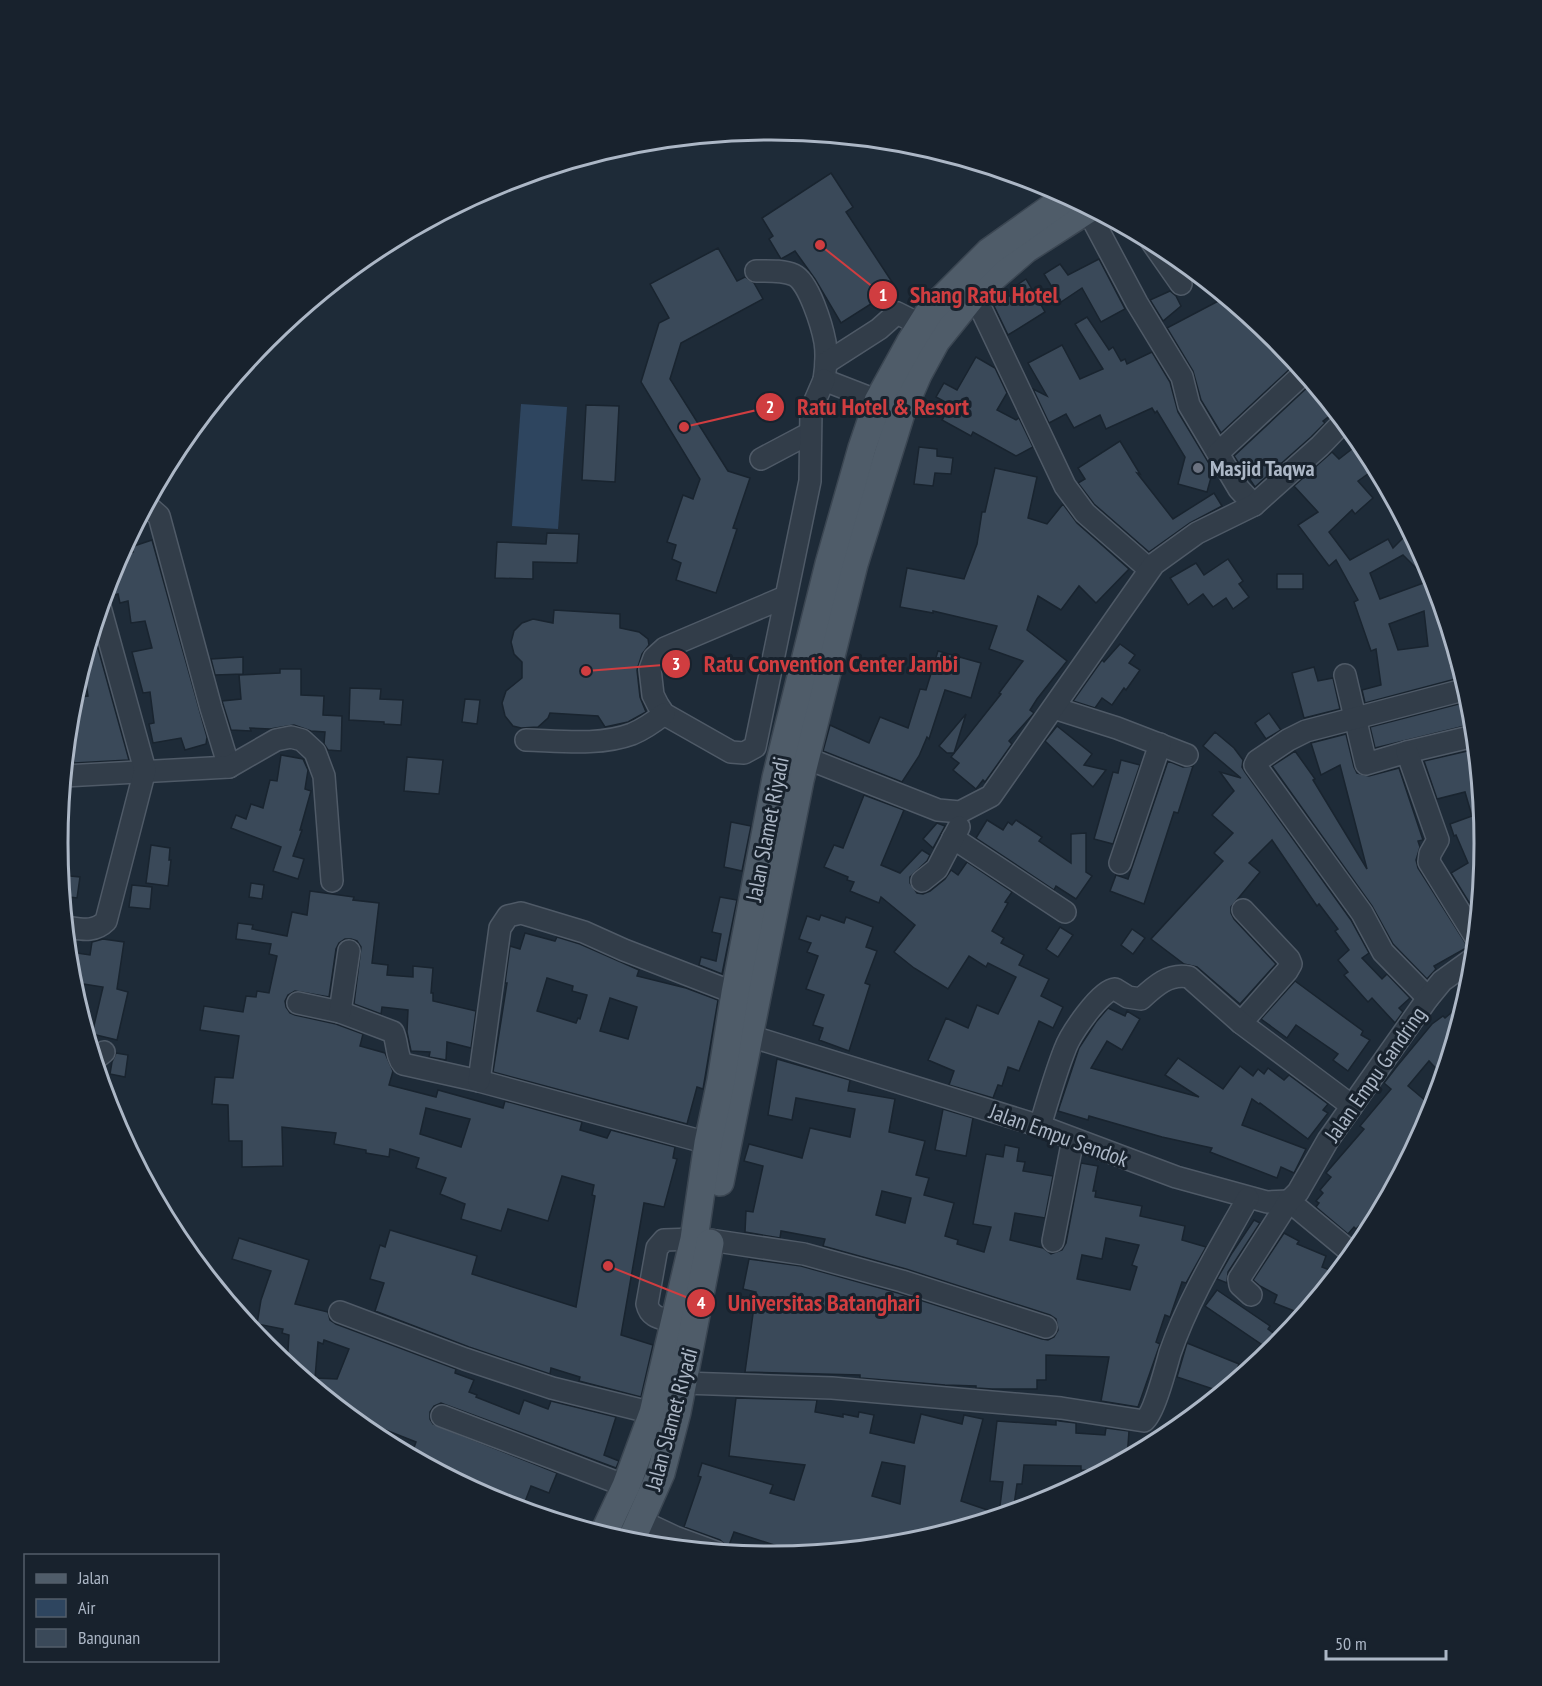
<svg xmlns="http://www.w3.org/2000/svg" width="1542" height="1686" viewBox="0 0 1542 1686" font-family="'PT Sans Narrow',sans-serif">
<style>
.water{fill:#2e455f}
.building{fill:#3a4959;stroke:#19242f;stroke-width:1.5;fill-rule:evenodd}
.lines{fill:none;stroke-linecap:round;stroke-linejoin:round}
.minor-casing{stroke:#4f5a67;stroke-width:24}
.major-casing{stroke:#3b4652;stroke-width:30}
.minor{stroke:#323d49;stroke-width:21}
.major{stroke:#4f5c69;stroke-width:27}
.worship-dot{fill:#6b7280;stroke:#18222d;stroke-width:2}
.labels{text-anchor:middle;stroke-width:6;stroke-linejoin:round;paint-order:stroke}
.poi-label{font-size:22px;font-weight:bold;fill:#acb7c6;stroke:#18222d;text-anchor:start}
.street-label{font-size:22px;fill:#acb7c6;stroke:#18222d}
.rim{fill:none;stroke:#acb7c6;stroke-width:3}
.leader{fill:none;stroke:#d03d40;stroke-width:2}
.callout-dot{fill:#d03d40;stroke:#18222d;stroke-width:2}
.mark-label{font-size:18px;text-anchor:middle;font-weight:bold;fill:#fff}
.callout-label{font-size:24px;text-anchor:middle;font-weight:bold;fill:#d03d40;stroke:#18222d;stroke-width:6;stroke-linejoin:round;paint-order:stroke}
</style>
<rect width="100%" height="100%" fill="#1e2b38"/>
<!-- water -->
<path class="water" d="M521 404 567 407 558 529 512 526Z"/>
<!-- building -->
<g class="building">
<path d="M831 173 853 207 846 212 896 288 841 323 815 279 795 251 781 259 769 239 773 236 762 218Z"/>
<path d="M718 248 737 281 745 277 754 283 763 299 681 343 670 379 728 471 750 478 733 528 737 529 716 593 676 580 681 563 672 559 676 545 667 542 683 495 693 499 700 479 641 382 659 323 669 318 650 284Z"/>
<path d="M1099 259 1125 309 1101 322 1082 288 1061 302 1044 274 1060 264 1068 275Z"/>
<path d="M1026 279 1045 312 1008 335 994 306 1017 291 1014 287Z"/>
<path d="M1170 291 1176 296 1181 306 1163 321 1150 300Z"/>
<path d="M1226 297 1275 337 1293 366 1221 433 1201 400 1193 371 1167 328Z"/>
<path d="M1087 317 1109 350 1113 347 1121 361 1125 359 1127 364 1152 352 1170 382 1178 412 1213 470 1207 492 1178 484 1185 457 1157 411 1155 413 1152 408 1106 429 1100 415 1074 428 1066 414 1049 423 1033 389 1047 396 1028 363 1062 345 1080 379 1103 369 1075 324Z"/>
<path d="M976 357 995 368 1007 393 997 410 1016 420 1019 418 1033 447 1016 456 973 432 971 436 942 420 951 405 936 397 944 383 957 390Z"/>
<path d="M1312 383 1336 411 1323 421 1325 423 1311 437 1255 487 1234 456Z"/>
<path d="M586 405 619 406 615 482 582 480Z"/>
<path d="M1120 441 1140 474 1137 473 1173 519 1214 493 1222 506 1190 523 1149 552 1094 504 1078 483 1085 479 1078 468Z"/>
<path d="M1361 442 1376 468 1358 481 1373 498 1355 514 1352 510 1329 532 1350 560 1388 539 1393 548 1410 531 1431 570 1445 619 1450 665 1459 663 1463 677 1365 703 1362 690 1381 685 1376 649 1371 651 1354 602 1358 600 1336 560 1329 566 1298 525 1318 512 1294 486 1332 452 1339 459ZM1403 555 1429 581 1380 599 1370 573ZM1424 611 1428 646 1398 650 1389 624Z"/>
<path d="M919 447 937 449V456L953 458 951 474 935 473 933 486 914 484Z"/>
<path d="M995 468 1037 477 1028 518 1047 524 1063 504 1077 523 1129 569 1096 603 1079 586 1061 610 1038 596 1027 630 1067 661 1037 699 1030 710 1034 713 1009 741 1012 744 985 782 983 780 976 789 953 770 959 763 951 757 1001 694 999 693 1023 661 989 649 997 626 933 611V613L900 607 907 568 964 579 977 544 982 512H985Z"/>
<path d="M547 533 579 534 577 563 533 562V579L495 578 497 542 546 544Z"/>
<path d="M152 540 207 737 206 744 185 750 181 738 153 743 149 724 154 723 150 692 143 693 132 652 152 648 145 621 131 623 128 601 120 603 118 594 114 595 109 577 119 556 133 552 131 547Z"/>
<path d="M1228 559 1243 581 1239 584 1249 597 1233 609 1226 598 1213 607 1203 594 1188 605 1170 578 1196 563 1204 575Z"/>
<rect x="1277" y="574" width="26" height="15"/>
<path d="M554 610 620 614V628L639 632 648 639 649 645 642 654 637 670 640 697 646 712 628 722 605 727 598 716 550 713 548 718 538 727 521 728 513 726 505 716 502 703 506 691 522 678V662L514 654 511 642 514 631 522 623 533 619 553 623Z"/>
<path d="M93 630 129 760 74 763 72 743H67L72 698 88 696 83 662Z"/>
<path d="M1120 644 1135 655 1129 663 1140 670 1126 690 1124 688 1112 705 1102 698 1095 708 1073 701 1102 660 1104 662Z"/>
<path d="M938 651 981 663 971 698 945 690 929 739 927 737 919 756 902 782 823 751 830 725 869 743 880 717 908 728 920 689 926 690Z"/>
<path d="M243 657V674L215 675 211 659Z"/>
<path d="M1314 667 1318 681 1333 678 1340 709 1304 718 1292 673Z"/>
<path d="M280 669H301V695L324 696 323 715 342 716 341 751 328 750 324 744 325 732 311 731 294 725 270 729 250 728 251 731 231 730 222 701 241 699 239 675 280 673Z"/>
<path d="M350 688 381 689 380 699 403 700 401 725 384 724V722L349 720Z"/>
<path d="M465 699 480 700 477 724 462 722Z"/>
<path d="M1470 701 1473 724 1375 748 1370 727Z"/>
<path d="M1269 713 1281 730 1266 739 1255 723Z"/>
<path d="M966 714 954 753H947L939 746Z"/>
<path d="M1057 726 1092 754 1084 765 1106 770 1093 787 1045 741Z"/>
<path d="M1215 732 1234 748 1243 760 1242 767 1245 772 1351 920 1369 953 1362 958 1382 979 1387 974 1410 998 1399 1008 1403 1012 1395 1023 1372 998 1368 1002 1344 975 1348 972 1338 960 1349 950 1335 931 1338 929 1319 904 1317 906 1272 840 1249 863 1260 872 1231 907V913L1234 919 1276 964 1240 1004 1197 967 1184 964 1151 939 1223 861 1214 853 1233 833 1212 815 1234 791 1220 772 1241 778 1203 746Z"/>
<path d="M1346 734 1354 767 1357 773 1369 776 1399 768 1423 840 1418 841 1420 847 1416 860 1418 868 1468 947 1434 966 1436 969 1427 979 1393 944 1372 906 1272 766 1295 751 1315 779 1313 780 1367 869 1340 765 1321 775 1311 743Z"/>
<path d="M1476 749 1485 843 1478 917 1451 873 1468 863 1456 835 1454 836 1450 824 1472 816 1465 792 1437 799 1424 761Z"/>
<path d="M281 755 303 759 308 770 305 789 311 791 300 830H302L293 856 304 859 298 879 273 871 281 847 231 828 236 815 246 819 251 804 263 808 270 780 277 781Z"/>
<path d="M407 757 443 760 439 794 404 791Z"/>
<path d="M1121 760 1140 765 1113 844 1094 839 1113 772 1118 773Z"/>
<path d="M1168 761 1183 767 1193 766 1178 813 1174 812 1144 904 1110 891 1116 875 1128 879Z"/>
<path d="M864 795 904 810 881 865 900 873 922 850 930 855 927 861 910 877V883L917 893 923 894 930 891 945 879 951 870 958 875 967 862 1012 892 1005 902 1008 903 992 931 1004 938 1001 943 1024 955 1019 965 1049 979 1041 996 1063 1007 1053 1028 1039 1021 1019 1071 1008 1067 1002 1086 998 1085 993 1098 949 1085 954 1071 928 1060 946 1018 968 1028 977 1005 998 1014 1016 977 988 963 986 967 969 956 948 989 914 968 894 952 915 925 881 897 879 903 850 891 854 882 847 880 848 877 824 867 834 845 843 848Z"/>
<path d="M987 820 1003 830 1008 822 1012 825 1016 820 1042 837 1039 841 1071 863V834L1086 833V872L1092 876 1076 899 1056 886 1054 890 976 838Z"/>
<path d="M731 822 751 826 742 871 724 867Z"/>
<path d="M937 823 945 826 933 848 923 839Z"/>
<path d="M151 845 170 848 169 860H171L168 886 146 883Z"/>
<path d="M60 875 80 877 77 898 62 896Z"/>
<path d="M251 883 264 885 262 899 249 897Z"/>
<path d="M132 885 152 887 150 909 129 907Z"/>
<path d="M310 891 354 897 353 900 379 903 372 963 388 965 387 975 413 977V966L433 968 431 993H433V1001L476 1011 471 1048 447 1042 446 1060 429 1057 430 1052 411 1051 407 1032 408 1010 382 1007 381 1014 354 1004 361 947 357 941 351 939H345L339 943 336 949 329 997 295 991 288 995 285 1001 286 1007 290 1013 295 1015 336 1024 363 1034 360 1046 385 1053 393 1071 389 1085 436 1097 438 1090 503 1108 505 1101 582 1122 580 1130 607 1138 611 1130 675 1147 673 1158 677 1159 664 1207 644 1203 621 1335 653 1345 641 1397 579 1381 580 1377 551 1368 550 1374 469 1347 375 1311 384 1283 370 1279 380 1245 385 1247 390 1230 477 1256 472 1274 576 1307 595 1196 592 1195 594 1185 562 1176 548 1221 508 1209 501 1231 461 1219 465 1204 440 1194 446 1178 416 1168 419 1158 390 1149 389 1157 366 1153V1150L334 1144 336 1133 282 1127 283 1166 242 1167V1141H229L228 1105 212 1104 215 1077 233 1078 239 1036 200 1030 204 1006 243 1012 246 996 256 997 257 991 269 993 277 956 269 954 271 944 236 939 238 923 253 925 252 929 287 936 292 912 307 915ZM426 1108 470 1119 461 1147 420 1134Z"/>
<path d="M720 897 737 900 722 974 699 965 701 957 716 961 721 934 712 932Z"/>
<path d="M821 915 844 923 846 917 873 927 866 947 877 951 865 983 870 985 849 1051 819 1040 823 1028 813 1025 824 995 806 989 818 956 807 952 811 943 799 939 807 916 819 920Z"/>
<path d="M1060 927 1073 935 1058 957 1046 949Z"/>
<path d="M1132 929 1145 938 1133 954 1121 945Z"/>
<path d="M525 933 555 941 557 937 580 944 639 970 637 976 686 988 718 1000 703 1089 697 1087 687 1124 493 1072 507 983H505L510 946 520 949ZM547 978 573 986 572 991 587 995 580 1019 578 1018 576 1023 537 1011ZM610 998 637 1007 628 1039 600 1031Z"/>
<path d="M103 939 124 942 117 989 128 992 117 1040 92 1034 103 987 71 982 69 961 70 952 90 955 92 942Z"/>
<path d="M1295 981 1363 1031 1361 1035 1370 1040 1348 1071 1333 1060 1338 1054 1296 1025 1287 1038 1261 1019Z"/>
<path d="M1466 1000 1443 1076 1429 1061 1408 1086 1433 1107 1431 1117 1403 1167 1394 1178 1397 1180 1377 1217 1365 1231 1359 1226 1356 1229 1354 1227 1348 1234 1316 1207 1319 1203 1316 1201 1323 1193 1320 1190 1331 1177 1326 1173 1364 1129 1360 1126 1391 1089 1384 1083 1398 1065 1432 1024 1443 1016 1445 1018Z"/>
<path d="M1108 1008 1125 1016 1127 1011 1140 1019 1122 1050 1107 1041 1091 1068 1199 1097 1165 1075 1178 1058 1223 1089 1240 1066 1253 1076 1258 1069 1264 1074 1268 1068 1284 1080 1289 1075 1328 1104 1323 1110 1328 1113 1308 1139 1260 1103 1259 1104 1252 1099 1242 1125 1306 1149 1294 1173 1281 1167 1277 1178 1210 1152 1212 1148 1162 1137 1089 1116 1088 1120 1058 1111 1079 1048 1096 1022Z"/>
<path d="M116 1053 128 1055 125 1077 110 1074 112 1062Z"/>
<path d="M777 1059 850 1080 848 1091 895 1099 889 1132 925 1141 916 1175 929 1178 924 1195 954 1203 945 1236 958 1240 957 1244 984 1252 991 1227 973 1224 986 1154 1003 1157 1005 1145 1019 1148 1017 1161 1025 1162 1023 1171 1053 1176 1045 1218 1015 1213 1010 1240 1043 1248 1051 1254 1062 1250 1066 1243 1081 1163 1098 1166 1093 1191H1096L1095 1197 1142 1206 1140 1216 1185 1226 1182 1240 1206 1247 1186 1283 1182 1282 1170 1317 1165 1315 1156 1342 1160 1344 1138 1407 1101 1401 1109 1357 1046 1355V1380H1037V1389H992L976 1388V1386L945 1385 860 1378V1375L745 1372 756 1292 743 1289 749 1259 801 1266 898 1293 1042 1339 1048 1340 1054 1337 1058 1330 1056 1319 1050 1315 906 1269 823 1246 825 1239 781 1231 780 1238 745 1232 746 1211 753 1212 763 1166 744 1161 749 1144 802 1158 810 1128 850 1137 855 1109 796 1098 792 1120 768 1115ZM882 1191 911 1198 905 1223 876 1215ZM1106 1238 1139 1245 1132 1265 1137 1267 1130 1290 1077 1279 1082 1255 1102 1259Z"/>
<path d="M943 1109 973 1118 966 1156 935 1150Z"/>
<path d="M1254 1220 1260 1223 1228 1272 1227 1283 1217 1279 1232 1253Z"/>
<path d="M1284 1233 1299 1241 1297 1244 1326 1256 1322 1267 1337 1273 1318 1297 1311 1294 1302 1314 1274 1303 1277 1295 1260 1286 1253 1280Z"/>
<path d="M239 1238 309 1260 295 1304 328 1312 330 1320 336 1324 456 1369 455 1373 474 1380 469 1392 477 1395 476 1397 519 1414 524 1400 548 1409 551 1401 616 1417 604 1455 619 1461 616 1468 441 1403 434 1406 430 1412V1419L433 1424 557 1473 549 1493 531 1486 523 1507 506 1500 505 1505 411 1456 416 1442 378 1427 376 1431 360 1425 287 1365 289 1335 282 1333 283 1329 257 1324 261 1300 271 1271 232 1259ZM324 1340 349 1349 337 1379 315 1378 318 1342 323 1344Z"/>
<path d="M1217 1290 1270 1326 1268 1329 1276 1335 1267 1348 1205 1306Z"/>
<path d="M1187 1343 1239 1364 1231 1385 1222 1392 1177 1377Z"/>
<path d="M736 1398 817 1400 815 1412 843 1417V1414L858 1417 859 1412 874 1415 870 1433 914 1443 921 1414 962 1424 964 1415 983 1419 961 1501 999 1514 1003 1482 990 1481 997 1421 1056 1425V1420L1059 1421 1076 1423V1433L1105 1435 1106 1428 1129 1431 1127 1459 1103 1471 1081 1470V1466L1024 1465 1022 1484H1017L1013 1512 910 1543 874 1547 859 1542 857 1549 828 1551 805 1545 802 1554 734 1532 728 1548 720 1540 684 1527 701 1477 698 1476 702 1463 773 1485 770 1493 794 1500 805 1465 729 1456ZM882 1462 905 1466 900 1504 872 1496Z"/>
</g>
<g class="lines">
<defs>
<g id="minor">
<path d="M1087 209 1137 303 1182 377 1189 405 1239 489 1254 505"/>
<path d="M1151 241 1181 284"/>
<path d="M756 271C768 271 783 270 794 275 809 282 822 326 825 342 827 355 826 367 824 380L878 401"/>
<path d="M974 294 1065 486 1085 513 1149 569"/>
<path d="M826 363 879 329 897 313 921 325"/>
<path d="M1218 453 1304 373"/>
<path d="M761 459 810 433"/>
<path d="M145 507 151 509 159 516 211 708 229 767"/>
<path d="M785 597 665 648 654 658 650 669 653 695 658 705 664 714 731 752 744 753 755 747 810 481 811 410 824 380"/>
<path d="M1345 675 1366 764 1407 752 1474 736"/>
<path d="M1054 708 1117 728 1187 755"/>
<path d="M526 740C560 741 600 746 632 734 644 729 654 722 664 714"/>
<path d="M1407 752 1438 840 1430 854 1429 862 1476 938"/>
<path d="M806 758 938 810 960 812 991 796 1154 564 1197 533 1254 505 1320 446 1344 421"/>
<path d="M64 776 229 767 276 740 291 737 302 740 315 752 324 776 332 881"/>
<path d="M953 838 1065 912"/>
<path d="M1120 863 1160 744"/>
<path d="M922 881 937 869 959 827"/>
<path d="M65 927C81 929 94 933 106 921L145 770 100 607"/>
<path d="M1428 998 1383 952 1362 913 1255 765 1257 761 1288 740 1306 731 1467 689"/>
<path d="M298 1003 340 1012 393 1032C398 1043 396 1056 403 1064L479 1081 708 1143"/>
<path d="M340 1012 349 951"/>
<path d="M1241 1023 1287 971 1291 964 1289 959 1243 910"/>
<path d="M750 1036 1040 1126 1176 1177 1267 1202 1289 1201 1353 1254"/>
<path d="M94 1060 104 1052"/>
<path d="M479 1081 500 928 508 916 521 913 584 932 624 950 735 993"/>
<path d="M1040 1126C1048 1100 1055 1074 1065 1049 1070 1035 1100 990 1115 989L1128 997 1141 999C1155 986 1169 973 1189 977L1241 1023 1352 1106"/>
<path d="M710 1240 804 1254 902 1281 1046 1327"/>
<path d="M1053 1241 1073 1139"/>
<path d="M1251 1295 1240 1285 1239 1279 1289 1201 1298 1192 1328 1140 1428 998 1442 981 1474 958"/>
<path d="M340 1312 465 1359 552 1388 653 1413"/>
<path d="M674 1322C661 1318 650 1318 647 1304L657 1248 664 1240 694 1239"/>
<path d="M684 1383 832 1388 1061 1408 1144 1421C1154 1414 1166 1367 1170 1353 1189 1298 1220 1248 1248 1198"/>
<path d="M442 1416 626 1486"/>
<path d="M641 1521 675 1537 716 1552"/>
</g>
<g id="major">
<path d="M720 1182 800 780 854 564 901 413 918 374 936 341 974 294 1026 249 1090 208"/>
<path d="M603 1535 626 1486 653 1413 694 1239 708 1143 721 1081 735 993 776 778 829 564 862 448 878 401 910 343 930 311 989 252 1068 196"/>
<path d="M630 1543 661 1473 677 1412 710 1243"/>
</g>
</defs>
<!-- minor casing -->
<use href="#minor" class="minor-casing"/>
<!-- major casing -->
<use href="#major" class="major-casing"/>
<!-- minor -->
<use href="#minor" class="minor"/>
<!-- major -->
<use href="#major" class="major"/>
</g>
<!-- markers -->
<circle class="worship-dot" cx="1198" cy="468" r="6"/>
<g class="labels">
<!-- poi labels -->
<g class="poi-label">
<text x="1210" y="476">Masjid Taqwa</text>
</g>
<!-- street labels -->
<g class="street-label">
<text transform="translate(767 829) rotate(-79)" y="8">Jalan Slamet Riyadi</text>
<text transform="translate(1375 1074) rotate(-55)" y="8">Jalan Empu Gandring</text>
<text transform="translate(1059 1135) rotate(20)" y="8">Jalan Empu Sendok</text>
<text transform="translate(671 1419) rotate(-75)" y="8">Jalan Slamet Riyadi</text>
</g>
</g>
<!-- crop -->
<path d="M0 0H1542V1686H0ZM68 843a703 703 0 1 1 1406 0a703 703 0 1 1-1406 0Z" fill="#18222d" fill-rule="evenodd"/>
<path class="rim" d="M68 843a703 703 0 1 1 1406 0a703 703 0 1 1-1406 0Z"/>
<!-- callouts -->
<path class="leader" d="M820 245L883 295M684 427L770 407M586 671L676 664M608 1266L701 1303"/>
<g class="callout-dot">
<circle cx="820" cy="245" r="6"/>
<circle cx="684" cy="427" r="6"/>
<circle cx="586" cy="671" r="6"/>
<circle cx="608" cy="1266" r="6"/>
<circle cx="883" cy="295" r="15"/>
<circle cx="770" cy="407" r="15"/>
<circle cx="676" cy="664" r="15"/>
<circle cx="701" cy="1303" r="15"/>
</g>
<g class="mark-label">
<text x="883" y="301">1</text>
<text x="770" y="413">2</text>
<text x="676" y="670">3</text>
<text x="701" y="1309">4</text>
</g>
<g class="callout-label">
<text x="984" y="303">Shang Ratu Hotel</text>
<text x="883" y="415">Ratu Hotel &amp; Resort</text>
<text x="831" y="672">Ratu Convention Center Jambi</text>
<text x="824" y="1311">Universitas Batanghari</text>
</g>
<!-- legend -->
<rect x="24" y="1554" width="195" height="108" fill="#18222d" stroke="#535e6a" stroke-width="1.5"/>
<rect x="36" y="1574" width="30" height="9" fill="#4f5c69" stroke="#535e6a" stroke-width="1.5"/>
<text x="78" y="1584" font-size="18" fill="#acb7c6">Jalan</text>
<rect x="36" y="1599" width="30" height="18" fill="#2e455f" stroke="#535e6a" stroke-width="1.5"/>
<text x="78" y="1614" font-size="18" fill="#acb7c6">Air</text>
<rect x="36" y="1629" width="30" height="18" fill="#3a4959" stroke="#535e6a" stroke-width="1.5"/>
<text x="78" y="1644" font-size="18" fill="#acb7c6">Bangunan</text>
<!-- scale -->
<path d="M1326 1650v9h120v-9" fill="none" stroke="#acb7c6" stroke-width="3"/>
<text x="1335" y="1650" font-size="18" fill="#acb7c6" stroke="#18222d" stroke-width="4.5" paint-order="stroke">50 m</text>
</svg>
